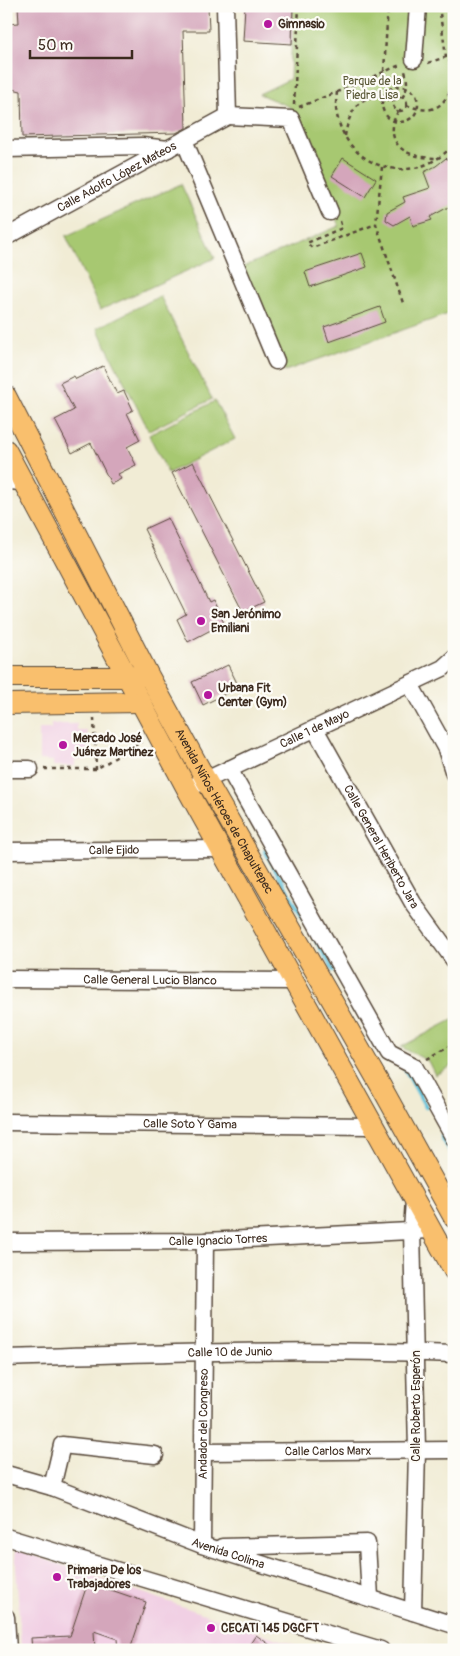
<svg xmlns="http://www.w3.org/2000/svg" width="460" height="1656" viewBox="0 0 460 1656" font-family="Pangolin,sans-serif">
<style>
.built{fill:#f1d0e4}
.green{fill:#a7c871;stroke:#717948}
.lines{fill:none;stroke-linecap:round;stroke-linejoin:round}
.stream{stroke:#5ec2dc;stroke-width:4.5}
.building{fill:#d4a6bb}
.minor-casing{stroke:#564739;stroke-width:19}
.major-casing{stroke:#564739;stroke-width:22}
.path{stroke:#564739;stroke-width:2.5;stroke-dasharray:4 4;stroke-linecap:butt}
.minor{stroke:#fff;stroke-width:16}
.major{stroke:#f9bf6d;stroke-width:20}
.poi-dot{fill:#b5179e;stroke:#fdfcf7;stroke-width:2}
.labels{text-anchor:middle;stroke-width:4.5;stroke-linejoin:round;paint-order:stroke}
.poi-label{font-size:12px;font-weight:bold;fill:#3b2a1e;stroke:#fdfcf7;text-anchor:start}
.park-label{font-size:12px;fill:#5b5937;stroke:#fdfcf7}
.street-label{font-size:12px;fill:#3b2a1e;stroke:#fdfcf7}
</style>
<rect width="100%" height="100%" fill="#fdfcf7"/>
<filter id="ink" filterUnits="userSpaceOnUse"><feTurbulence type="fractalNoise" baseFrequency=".02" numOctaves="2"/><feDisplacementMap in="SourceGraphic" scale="10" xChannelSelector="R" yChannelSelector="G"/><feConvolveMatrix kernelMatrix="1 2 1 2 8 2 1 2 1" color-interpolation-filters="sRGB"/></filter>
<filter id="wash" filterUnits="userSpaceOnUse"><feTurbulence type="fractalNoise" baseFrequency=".0096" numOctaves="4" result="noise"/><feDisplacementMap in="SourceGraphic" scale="20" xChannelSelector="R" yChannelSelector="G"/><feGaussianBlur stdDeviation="1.12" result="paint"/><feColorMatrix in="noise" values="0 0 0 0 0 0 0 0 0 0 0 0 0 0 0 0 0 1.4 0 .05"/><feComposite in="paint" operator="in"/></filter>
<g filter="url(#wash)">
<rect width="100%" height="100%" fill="#f1ecd5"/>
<!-- built -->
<g class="built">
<path d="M51 724H77V731H87V760H75V766H53V761L39 760V729H51Z"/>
<path d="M15 1549 181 1606 310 1650H21Z"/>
</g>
<!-- green -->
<g class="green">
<path d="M293 6H454V312L285 371 243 267 339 226 290 107 259 94 290 79Z"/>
<path d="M181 184 215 258 100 310 66 236Z"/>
<path d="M160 296 212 399 149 431 97 328Z"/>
<path d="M215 401 235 439 168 473 149 435Z"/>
<path d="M454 1019V1065L435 1075 428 1061 401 1047Z"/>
</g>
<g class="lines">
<!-- stream -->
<g class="stream">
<path d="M265 851 333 970"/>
<path d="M404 1067 426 1107"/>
<path d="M442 1137 454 1158"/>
</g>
</g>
<g id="blocks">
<!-- building -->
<g class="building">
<path d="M18 6H208L209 31H183L186 128 176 133 22 137 21 91 8 88V51H6V24L19 23Z"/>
<path d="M245 6H293L292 44 243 41Z"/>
<path d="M343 158 376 179 365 197 332 176Z"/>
<path d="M446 158 454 164V204L430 217 432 220 413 226 410 216 394 225 386 220 387 212 405 202 403 197 430 188 424 172 436 166Z"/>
<path d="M362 253 367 267 310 287 305 272Z"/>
<path d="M380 307 385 322 329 342 324 327Z"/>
<path d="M103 366 117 394 124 391 133 410 127 413 140 440 127 447 136 465 118 474 121 479 111 484 91 443 72 453 55 420 74 410 60 383 74 376 76 379Z"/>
<path d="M193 462 264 602 243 612 172 473Z"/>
<path d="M168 518 209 602 213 600 224 623 188 642 177 619 186 614 144 529Z"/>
<path d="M228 665 239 687 203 705 192 682Z"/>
<path d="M88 1582 146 1602 130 1650H118L117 1639 94 1631 95 1650H32L31 1638 70 1636Z"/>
<path d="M256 1635 277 1650H246Z"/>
</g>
</g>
</g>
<g filter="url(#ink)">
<use href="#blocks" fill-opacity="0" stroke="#564739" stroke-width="1"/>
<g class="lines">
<defs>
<g id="minor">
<path d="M225 6 228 116"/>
<path d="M414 59 418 6"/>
<path d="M228 116 291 119 330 212"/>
<path d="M184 140 276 361"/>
<path d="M6 149 142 146 168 149"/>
<path id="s1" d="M6 237 228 116"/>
<path d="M6 481 23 482"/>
<path d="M410 684 446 749 454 774"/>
<path id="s2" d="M315 729 413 903 454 960"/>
<path d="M6 769H30"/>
<path d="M229 769 389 1053 414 1066 454 1138"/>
<path id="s3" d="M187 789 443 668 454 658"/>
<path id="s4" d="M6 851 220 849"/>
<path id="s5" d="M6 979 294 981"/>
<path id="s6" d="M6 1122 372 1126"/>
<path id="s7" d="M6 1242 205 1241 430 1230"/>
<path id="s8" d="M6 1358C155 1353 305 1348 454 1354"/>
<path id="s9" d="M203 1452 454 1450"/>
<path id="s10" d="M6 1474 52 1487 202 1545 454 1625"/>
<path d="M52 1487 62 1445 155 1455"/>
<path d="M6 1537 381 1650"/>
<path id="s11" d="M202 1545 205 1241"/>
<path d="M222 1547 367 1543 370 1598"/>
<path d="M413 1612 417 1450 412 1230 414 1200"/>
<path d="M6 1617 8 1650"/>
</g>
<g id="major">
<path id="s12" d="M6 396 149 676 206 780 382 1088 454 1218"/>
<path d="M6 450 187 789 454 1271"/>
<path d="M6 677H138"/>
<path d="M6 704 141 702"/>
</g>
</defs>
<!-- minor casing -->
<use href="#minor" class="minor-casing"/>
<!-- major casing -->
<use href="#major" class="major-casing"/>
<!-- path -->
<g class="path">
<path d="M439 6 446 57 454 66"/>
<path d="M428 63 454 54"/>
<path d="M384 71 388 6"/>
<circle cx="400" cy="104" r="18"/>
<path d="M337 92C336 101 335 110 338 119 347 156 384 176 419 167 432 163 447 154 454 143"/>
<circle cx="400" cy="104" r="7"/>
<path d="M402 98C408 89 408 82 405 71"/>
<path d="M294 105 299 6"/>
<path d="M406 105C433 115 442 109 454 84"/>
<path d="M299 107 337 92 400 65"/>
<path d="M398 111C396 116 393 121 393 126 390 152 417 158 436 158"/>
<path d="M345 136C349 109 364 86 393 102"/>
<path d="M382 167 376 224 403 303"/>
<path d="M340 221 342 228 307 243 312 248 376 224"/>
<path d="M94 718 96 769"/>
<path d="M44 769H96L141 742"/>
<path d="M427 1059 454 1044"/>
</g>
<!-- minor -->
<use href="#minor" class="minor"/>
<!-- major -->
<use href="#major" class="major"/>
</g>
</g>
<!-- markers -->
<g class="poi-dot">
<circle cx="268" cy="24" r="5"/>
<circle cx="201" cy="621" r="5"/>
<circle cx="208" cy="695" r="5"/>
<circle cx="63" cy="745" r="5"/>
<circle cx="57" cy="1577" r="5"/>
<circle cx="211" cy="1628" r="5"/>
</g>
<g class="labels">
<!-- poi labels -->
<g class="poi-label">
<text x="278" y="28">Gimnasio</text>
<text x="211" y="618">San Jerónimo<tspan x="211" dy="14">Emiliani</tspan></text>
<text x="218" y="692">Urbana Fit<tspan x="218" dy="14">Center (Gym)</tspan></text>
<text x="73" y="742">Mercado José<tspan x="73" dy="14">Juárez Martinez</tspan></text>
<text x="67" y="1574">Primaria De los<tspan x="67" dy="14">Trabajadores</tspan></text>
<text x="221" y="1632">CECATI 145 DGCFT</text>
</g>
<!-- park labels -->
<g class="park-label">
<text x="372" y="85">Parque de la<tspan x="372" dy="14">Piedra Lisa</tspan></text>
</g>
<!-- street labels -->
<g class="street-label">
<text dy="4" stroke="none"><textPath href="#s1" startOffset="126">Calle Adolfo López Mateos</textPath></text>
<text dy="4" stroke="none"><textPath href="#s3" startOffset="141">Calle 1 de Mayo</textPath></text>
<text dy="4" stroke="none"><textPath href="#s12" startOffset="469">Avenida Niños Héroes de Chapultepec</textPath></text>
<text dy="4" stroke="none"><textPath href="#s2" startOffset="135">Calle General Heriberto Jara</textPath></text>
<text dy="4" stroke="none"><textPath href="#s4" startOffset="108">Calle Ejido</textPath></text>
<text dy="4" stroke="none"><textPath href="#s5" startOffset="144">Calle General Lucio Blanco</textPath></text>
<text dy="4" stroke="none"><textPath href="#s6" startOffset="184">Calle Soto Y Gama</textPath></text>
<text dy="4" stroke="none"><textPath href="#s7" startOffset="212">Calle Ignacio Torres</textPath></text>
<text dy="4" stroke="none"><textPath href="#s8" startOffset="224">Calle 10 de Junio</textPath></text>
<text transform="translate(416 1406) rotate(-90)" y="4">Calle Roberto Esperón</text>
<text dy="4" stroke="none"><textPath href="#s11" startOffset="121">Andador del Congreso</textPath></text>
<text dy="4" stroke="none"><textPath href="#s9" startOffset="125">Calle Carlos Marx</textPath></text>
<text dy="4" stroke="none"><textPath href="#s10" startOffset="236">Avenida Colima</textPath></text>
</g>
</g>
<!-- margin -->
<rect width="460" height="1656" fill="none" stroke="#fdfcf7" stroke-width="25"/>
<!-- scale -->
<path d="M30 50v8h102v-8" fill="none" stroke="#3b2a1e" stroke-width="2.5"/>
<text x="38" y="50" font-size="15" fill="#3b2a1e" stroke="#fdfcf7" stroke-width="4" paint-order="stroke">50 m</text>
</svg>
